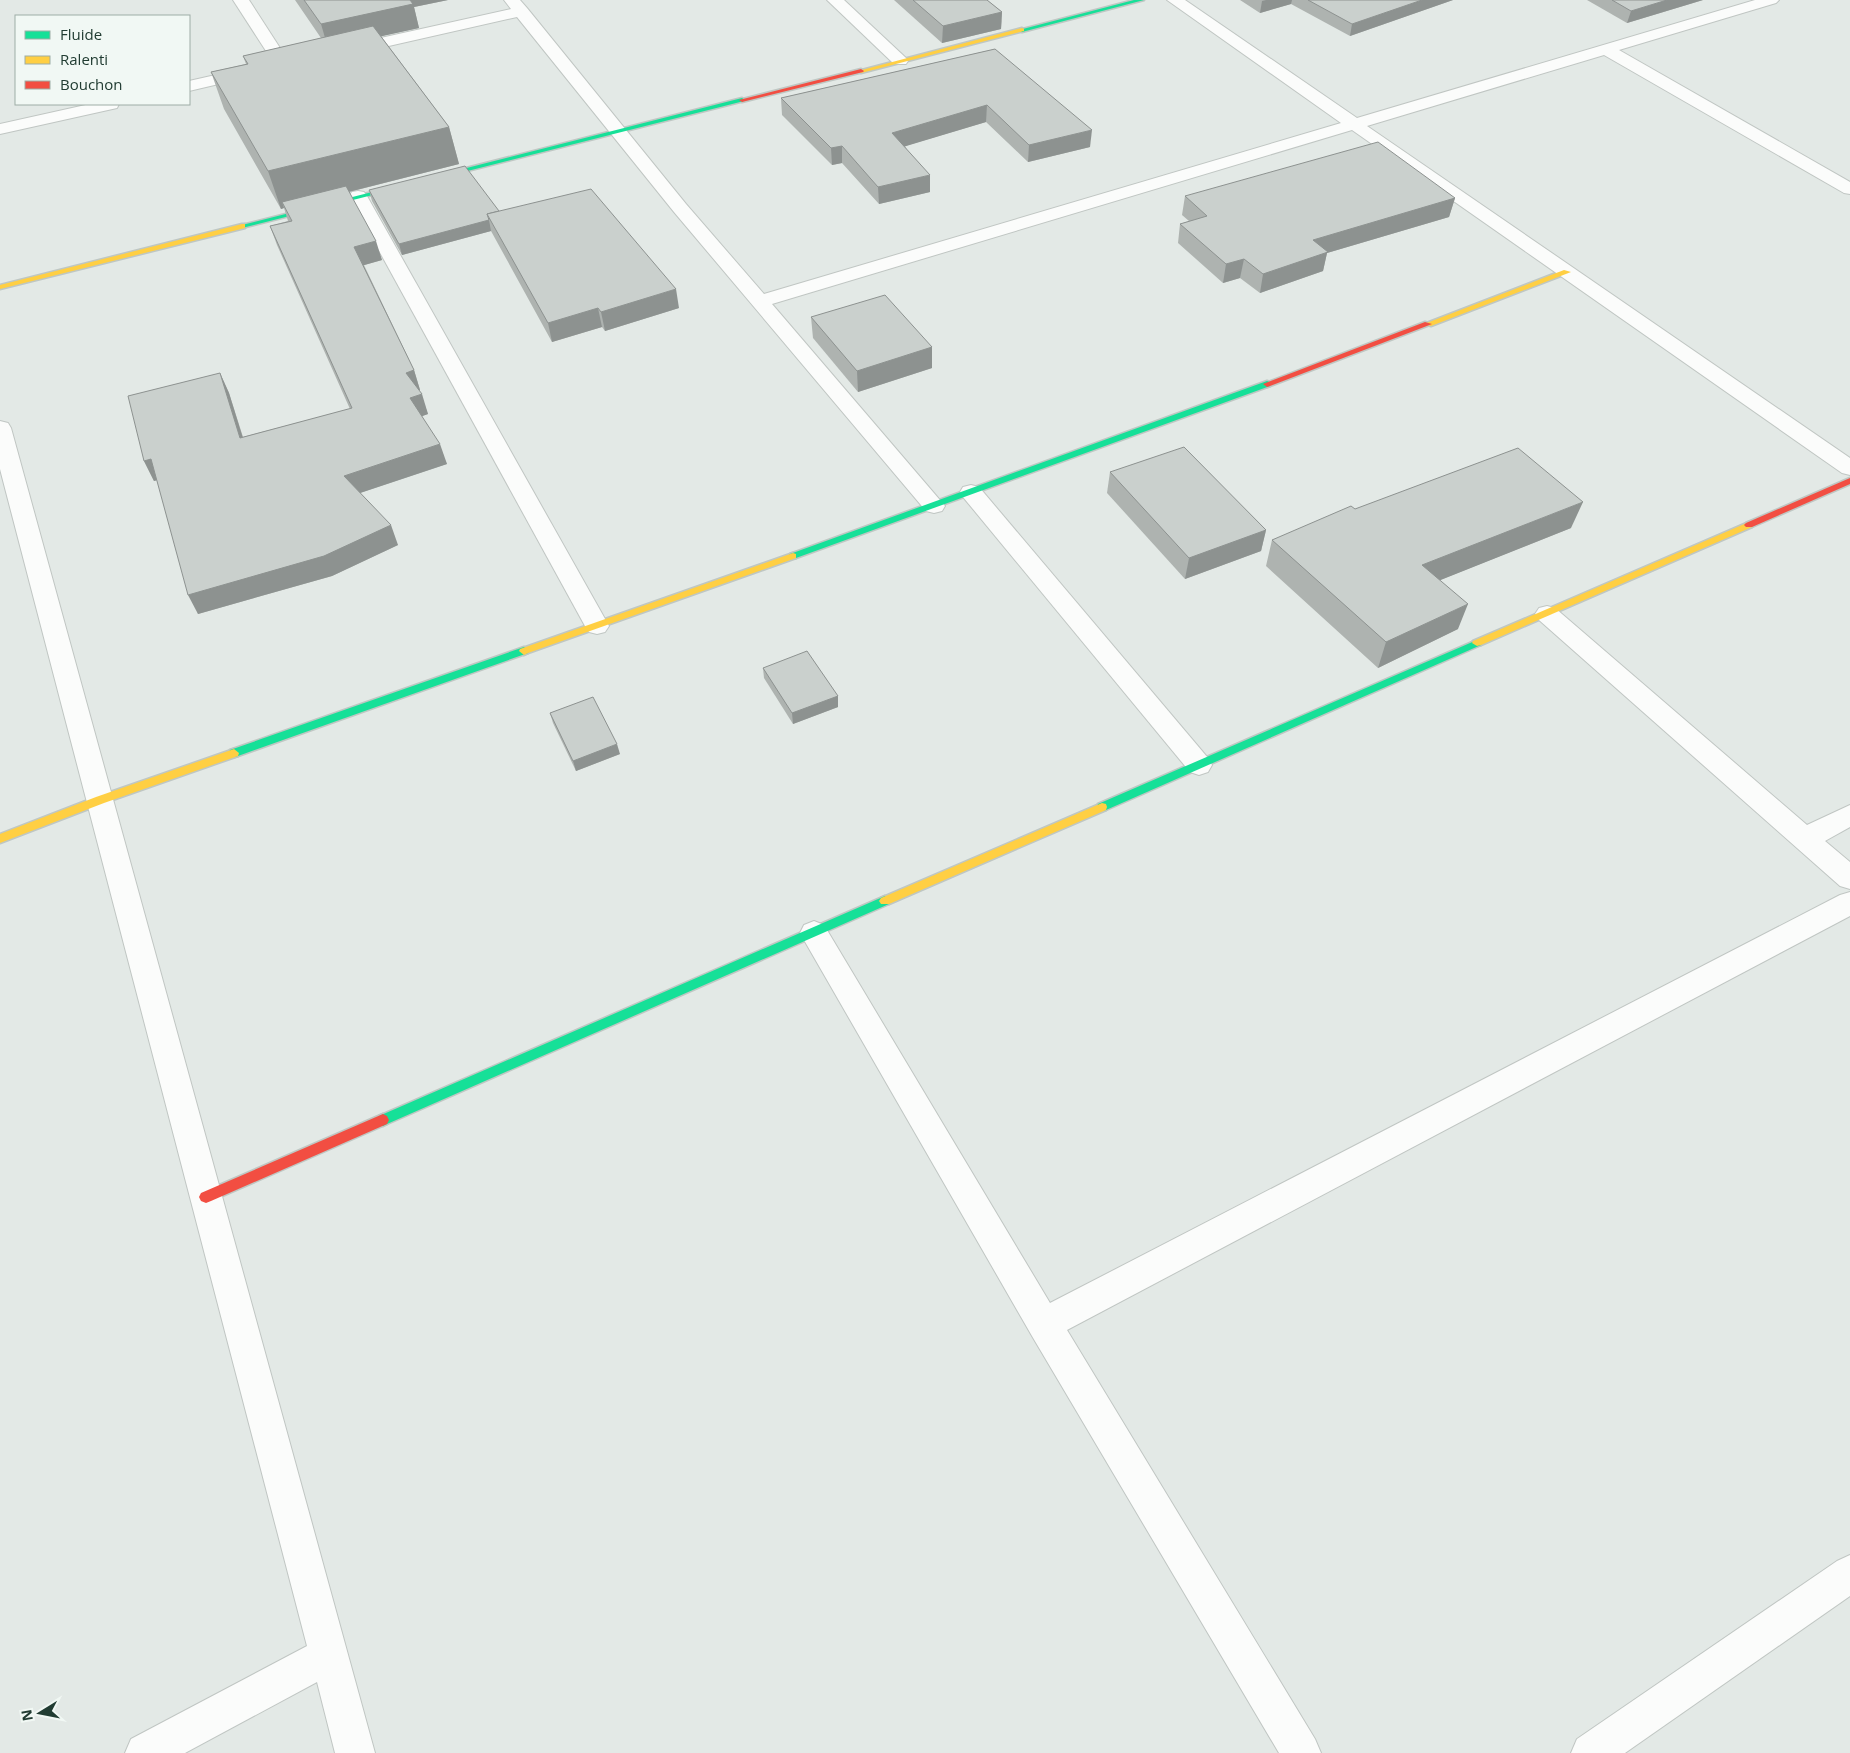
<svg xmlns="http://www.w3.org/2000/svg" width="1850" height="1753" viewBox="0 0 1850 1753" font-family="'Open Sans',sans-serif">
<style>
.lines{fill:none;stroke-linecap:round;stroke-linejoin:round}
.street-casing{stroke:#c0c6c3;stroke-width:2}
.fast-casing{stroke:#bfc7c3;stroke-width:3}
.slow-casing{stroke:#bfc7c3;stroke-width:3}
.jam-casing{stroke:#bfc7c3;stroke-width:3}
.street{fill:#fbfcfb;fill-rule:evenodd}
.fast{fill:#16e098;fill-rule:evenodd}
.slow{fill:#ffcf43;fill-rule:evenodd}
.jam{fill:#f24e42;fill-rule:evenodd}
.wall{fill:#aeb3b0}
.shaded-wall{fill:#8d9290}
.building{fill:#cad0cd;stroke:#8d9290}
</style>
<rect width="100%" height="100%" fill="#e3e9e6"/>
<g class="lines">
<defs>
<g id="street">
<path d="M233 0H249L291 65 289 68H277Z"/>
<path d="M504 0H520L527 8 686 204 764 294 1341 123 1167 0H1185L1357 118 1755 0H1779L1776 3 1619 50 1850 182V194L1844 193 1604 55 1367 126 1850 458V475L1842 473 1352 130 772 304 945 506 942 511 934 513 926 511 674 212 517 17 349 55 343 53 341 50 343 47 349 45 511 9Z"/>
<path d="M827 0H844L906 58 908 61 906 64H894Z"/>
<path d="M251 67 257 69 259 72 257 75 189 91V81Z"/>
<path d="M90 104H119L117 108 0 134V124Z"/>
<path d="M358 191 364 192 367 196 609 626 605 632 597 634 589 632 585 626 349 196 352 192Z"/>
<path d="M0 421 8 423 11 428 375 1753H335L317 1682 185 1753H125L131 1739 307 1646 0 469Z"/>
<path d="M971 485 979 487 1208 758 1212 765 1208 772 1199 775 1190 772 963 497 960 492 963 487Z"/>
<path d="M1547 606 1555 608 1807 825 1850 805V827L1825 841 1850 862V889L1840 886 1539 620 1535 614 1539 608Z"/>
<path d="M1850 892V916L1067 1330 1315 1739 1321 1753H1279L1032 1336 800 933 804 925 814 921 824 925 1050 1303 1840 895Z"/>
<path d="M1850 1555V1596L1625 1753H1571L1577 1739 1837 1561Z"/>
</g>
<g id="fast">
<path d="M1134 0H1144L1022 32 1019 30Z"/>
<path d="M742 98 745 100 744 101 242 228 238 226Z"/>
<path d="M1267 381 1270 382V386L796 558H790L788 556 790 554Z"/>
<path d="M1477 640 1481 641 1482 643 1481 645 1106 810 1102 811 1097 807 1098 804Z"/>
<path d="M524 647 529 651 528 653 238 756 234 757 229 753 230 750Z"/>
<path d="M885 896 889 898 891 901 889 904 387 1124 383 1126 379 1124 377 1120 379 1116Z"/>
</g>
<g id="slow">
<path d="M1022 28 1024 29V31L861 73 858 71Z"/>
<path d="M242 224H245V228L0 289V285Z"/>
<path d="M1564 270 1571 272 1431 326 1424 324Z"/>
<path d="M1749 522 1754 525 1752 527 1481 645 1477 646 1472 643 1473 641Z"/>
<path d="M793 553 796 554V558L528 653 524 655 519 651 520 649Z"/>
<path d="M234 749 239 753 238 756 104 803 0 843V834L96 797Z"/>
<path d="M1102 803 1106 804 1107 807 1106 810 889 904H881L879 901 881 898Z"/>
</g>
<g id="jam">
<path d="M861 69 864 71 863 72 742 102 739 100Z"/>
<path d="M1425 322 1432 324 1270 386 1267 387 1263 384Z"/>
<path d="M1850 478V484L1752 527H1746L1744 525 1746 523Z"/>
<path d="M383 1114 387 1116 389 1120 387 1124 211 1201 206 1203 201 1201 199 1197 201 1193Z"/>
</g>
</defs>
<!-- street casing -->
<use href="#street" class="street-casing"/>
<!-- fast casing -->
<use href="#fast" class="fast-casing"/>
<!-- slow casing -->
<use href="#slow" class="slow-casing"/>
<!-- jam casing -->
<use href="#jam" class="jam-casing"/>
<!-- street -->
<use href="#street" class="street"/>
<!-- fast -->
<use href="#fast" class="fast"/>
<!-- slow -->
<use href="#slow" class="slow"/>
<!-- jam -->
<use href="#jam" class="jam"/>
</g>
<!-- wall -->
<g class="wall">
<path d="M295 0H448L414 7 419 28 381 36 449 127 459 164 349 192 382 260 364 265 414 370 420 390H419L428 414 422 416 447 464 360 493 398 545 332 576 198 614 157 480 154 481 144 461 220 373 229 393 243 437 350 409 277 245 270 226 288 221 284 208 281 209 224 109 211 72 246 64 243 56 321 38Z"/>
<path d="M894 0H987L1002 12 1001 29 942 43Z"/>
<path d="M1240 0H1453L1350 36 1291 4 1260 13Z"/>
<path d="M1587 0H1703L1627 23Z"/>
<path d="M995 49 1090 147 1028 162 986 122 905 146 930 192 879 204 842 163 832 165 782 115 781 98Z"/>
<path d="M369 190 499 211 679 308 605 331 602 327 552 342 491 231 402 255 372 201Z"/>
<path d="M1185 196 1455 198 1449 217 1327 253 1323 271 1260 293 1240 278 1223 283 1178 243 1180 224 1189 221 1182 215Z"/>
<path d="M811 317 932 347V368L858 392 813 338Z"/>
<path d="M1110 472 1266 530 1261 551 1185 579 1107 493Z"/>
<path d="M1355 509 1571 528 1440 580 1458 629 1378 668 1266 566 1272 540Z"/>
<path d="M763 668 838 696V707L793 724 764 678Z"/>
<path d="M550 713 620 754 576 771 553 723Z"/>
</g>
<!-- shaded-wall -->
<g class="shaded-wall">
<path d="M402 0H448L414 7 419 28 328 48 321 24Z"/>
<path d="M1266 0H1292L1291 4 1260 13 1262 1Z"/>
<path d="M1422 0H1453L1350 36 1352 24Z"/>
<path d="M1667 0H1703L1627 23 1631 11Z"/>
<path d="M1002 12 1001 29 942 43 943 26Z"/>
<path d="M987 105 986 122 893 150 892 133Z"/>
<path d="M449 127 459 164 285 208 282 202 284 208 281 209 268 171Z"/>
<path d="M1092 130 1090 147 1028 162 1029 145Z"/>
<path d="M842 146V163L832 165 831 148Z"/>
<path d="M930 175V192L879 204 878 187Z"/>
<path d="M1455 198 1449 217 1327 253 1323 271 1260 293 1263 274 1313 240Z"/>
<path d="M489 220 491 231 402 255 399 244Z"/>
<path d="M376 241 382 260 361 266 354 247Z"/>
<path d="M1244 259 1240 278 1223 283 1226 264Z"/>
<path d="M676 289 679 308 605 331 601 312Z"/>
<path d="M598 308 602 327 552 342 548 323Z"/>
<path d="M932 347V368L858 392 857 371Z"/>
<path d="M414 370 420 390 412 393 406 373Z"/>
<path d="M220 373 229 393 249 458 240 438Z"/>
<path d="M422 394 428 414 417 418 410 398Z"/>
<path d="M440 444 447 464 351 496 344 476Z"/>
<path d="M151 459 161 479 154 481 144 461Z"/>
<path d="M1583 502 1571 528 1413 591 1422 565Z"/>
<path d="M391 525 398 545 332 576 198 614 188 595Z"/>
<path d="M1266 530 1261 551 1185 579 1189 558Z"/>
<path d="M1468 604 1458 629 1378 668 1386 642Z"/>
<path d="M838 696V707L793 724 792 713Z"/>
<path d="M617 744 620 754 576 771 573 761Z"/>
</g>
<!-- building -->
<g class="building">
<path d="M304 0H410L413 4 321 24Z"/>
<path d="M913 0H987L1002 12 943 26Z"/>
<path d="M1308 0H1422L1352 24Z"/>
<path d="M1612 0H1667L1631 11Z"/>
<path d="M373 26 449 127 268 171 211 72 248 64 243 56Z"/>
<path d="M995 49 1092 130 1029 145 987 105 892 133 930 175 878 187 842 146 831 148 781 98Z"/>
<path d="M1378 142 1455 198 1313 240 1328 252 1263 274 1244 259 1226 264 1180 224 1207 216 1185 196Z"/>
<path d="M465 166 499 211 487 214 489 220 399 244 369 190Z"/>
<path d="M346 186 376 241 354 247 414 370 406 373 422 394 410 398 440 444 344 476 391 525 324 556 188 595 151 459 144 461 128 396 220 373 240 438 352 408 270 226 292 221 282 202Z"/>
<path d="M591 189 676 289 601 312 598 308 548 323 487 214Z"/>
<path d="M885 295 932 347 857 371 811 317Z"/>
<path d="M1184 447 1266 530 1189 558 1110 472Z"/>
<path d="M1518 448 1583 502 1422 565 1468 604 1386 642 1272 540 1351 506 1355 509Z"/>
<path d="M807 651 838 696 792 713 763 668Z"/>
<path d="M593 697 617 744 573 761 550 713Z"/>
</g>
<!-- legend -->
<rect x="15" y="15" width="175" height="90" fill="#f1f8f4" stroke="#9eada6"/>
<rect x="25" y="31" width="25" height="8" fill="#16e098" stroke="#9eada6"/>
<text x="60" y="40" font-size="15" fill="#213c32">Fluide</text>
<rect x="25" y="56" width="25" height="8" fill="#ffcf43" stroke="#9eada6"/>
<text x="60" y="65" font-size="15" fill="#213c32">Ralenti</text>
<rect x="25" y="81" width="25" height="8" fill="#f24e42" stroke="#9eada6"/>
<text x="60" y="90" font-size="15" fill="#213c32">Bouchon</text>
<!-- north arrow -->
<g transform="translate(40 1713) rotate(260)" stroke="#f1f8f4" stroke-width="4" paint-order="stroke">
<path d="M0-4L9 19L0 12L-9 19Z" fill="#213c32"/>
<text y="-8" font-size="14" font-weight="bold" text-anchor="middle" fill="#213c32">N</text>
</g>
</svg>
